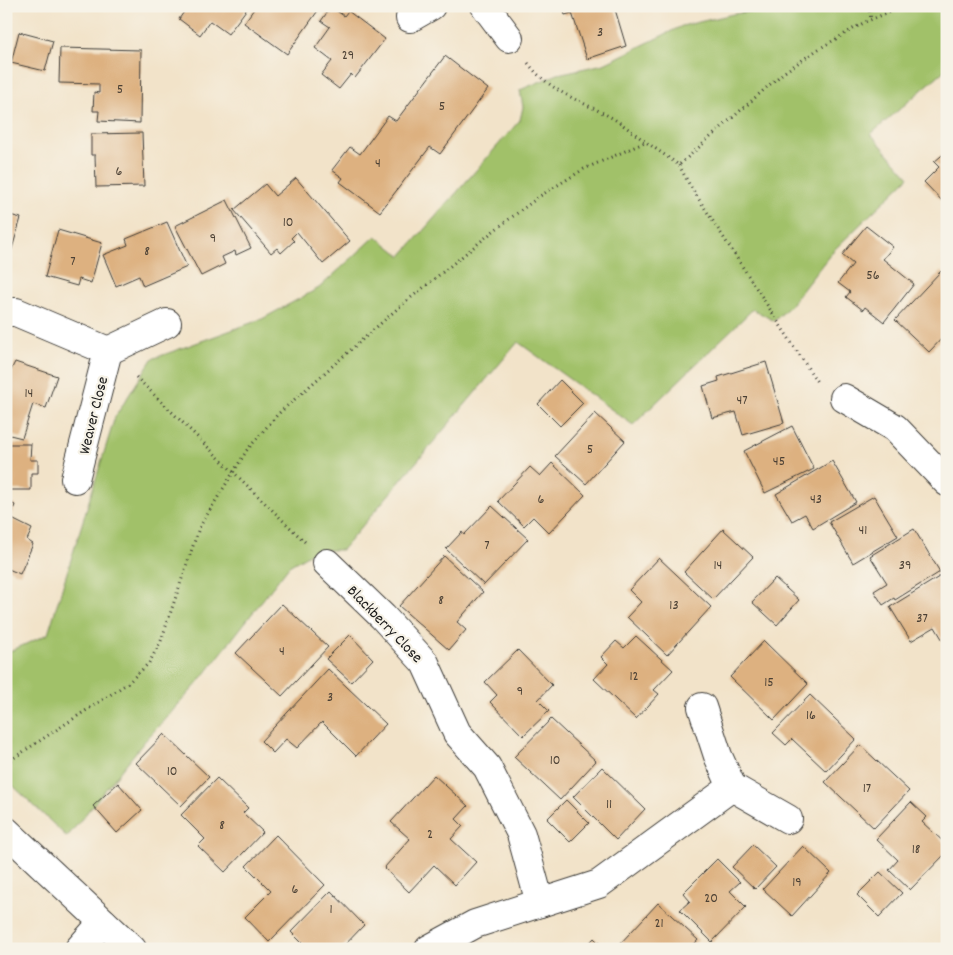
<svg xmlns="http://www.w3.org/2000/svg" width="953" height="955" viewBox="0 0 953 955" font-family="Dekko,sans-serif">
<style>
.green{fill:#a1c169;stroke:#5e6e42}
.building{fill:#ddb180}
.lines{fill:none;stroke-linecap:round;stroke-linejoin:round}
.minor-casing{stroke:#3c3a36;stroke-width:30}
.tertiary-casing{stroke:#3c3a36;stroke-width:30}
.path{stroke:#3c3a36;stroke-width:3;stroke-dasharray:1 4;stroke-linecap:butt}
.minor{stroke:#fff;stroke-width:28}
.tertiary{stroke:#fff;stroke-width:28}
.labels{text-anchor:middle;stroke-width:4.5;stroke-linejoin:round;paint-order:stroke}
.number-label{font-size:14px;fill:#4c4135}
.street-label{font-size:16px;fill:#1c1c1c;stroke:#f7f3e8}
</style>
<rect width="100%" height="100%" fill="#f7f3e8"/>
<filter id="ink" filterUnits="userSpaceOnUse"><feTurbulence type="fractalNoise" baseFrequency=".02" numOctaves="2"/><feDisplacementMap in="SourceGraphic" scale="10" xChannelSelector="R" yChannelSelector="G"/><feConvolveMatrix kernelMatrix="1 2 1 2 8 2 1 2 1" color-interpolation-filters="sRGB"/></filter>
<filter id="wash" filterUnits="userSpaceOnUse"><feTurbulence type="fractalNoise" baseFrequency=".0096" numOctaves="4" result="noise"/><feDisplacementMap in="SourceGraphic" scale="20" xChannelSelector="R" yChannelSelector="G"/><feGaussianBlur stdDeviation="1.12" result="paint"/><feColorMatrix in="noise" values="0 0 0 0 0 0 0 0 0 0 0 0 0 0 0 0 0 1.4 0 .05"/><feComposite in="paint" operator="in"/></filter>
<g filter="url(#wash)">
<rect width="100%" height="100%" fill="#f2e3c9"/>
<!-- green -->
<path class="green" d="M818 6H947V68L871 134 909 177 833 251 789 307 774 321 753 309 633 425 518 342 342 550H316L289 566 198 683 144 742 67 837 6 779V653L48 634 115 417 152 359 262 319 319 288 376 236 401 256 520 120 523 107 520 90 558 74 604 64 682 26 733 14 771 9 794 14Z"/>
<g id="blocks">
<!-- building -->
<g class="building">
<path d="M188 6H249L228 34 210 21 200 35 179 19Z"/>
<path d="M256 6H309L317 12 287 54 244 23Z"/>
<path d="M562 6H614L626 46 587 59 572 13 565 15Z"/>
<path d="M331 7 344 16 348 11 385 39 355 78 351 74 339 89 321 75 332 61 315 48 330 27 321 21Z"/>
<path d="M19 32 53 41 45 71 11 63Z"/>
<path d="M60 48 141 50 140 123 98 121 99 111H93L94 92 99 93V84L59 83Z"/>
<path d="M445 56 488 89 440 154 430 147 380 212 340 182 343 178 332 170 350 147 360 154 388 116 396 121Z"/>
<path d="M142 133 144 186 96 187 95 155H91V134Z"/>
<path d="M947 151V206L924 182 939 167 934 162Z"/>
<path d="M296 178 350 241 323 264 297 232 291 238 294 241 281 253 277 248 271 253 234 210 265 184 275 196Z"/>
<path d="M227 200 251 248 236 255 235 251 222 257 225 264 201 276 175 226Z"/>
<path d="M6 214 21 218 9 259H6Z"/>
<path d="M167 222 187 267 143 286 139 276 116 286 103 255 128 245 126 239Z"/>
<path d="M866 226 893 247 883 259 914 284 884 322 865 307 863 310 846 297 850 292 838 283 853 264 842 255Z"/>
<path d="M58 230 102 243 91 283 79 279 77 286 45 277Z"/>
<path d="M941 271 947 277V333L929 352 895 320Z"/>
<path d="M15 362 57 376 46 408 33 404 22 438 6 434V380Z"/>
<path d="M766 362 784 423 743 435 736 412 712 418 703 386 719 381 718 377Z"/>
<path d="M560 380 583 403 560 426 538 404Z"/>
<path d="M595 413 625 441 586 484 555 456Z"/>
<path d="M792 426 814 469 765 493 744 451Z"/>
<path d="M6 444H31L30 460H38V473H31V490H6Z"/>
<path d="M832 461 856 502 813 528 805 514 792 521 776 494Z"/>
<path d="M552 463 585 495 549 533 533 517 524 526 498 501 530 467 540 476Z"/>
<path d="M874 496 898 536 853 563 829 522Z"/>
<path d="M6 501 15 505 10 518 32 529 27 540 33 544 20 574 6 568Z"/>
<path d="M492 506 528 539 484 585 446 549 462 532 464 535Z"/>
<path d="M723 529 753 557 713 599 684 572Z"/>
<path d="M914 529 940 572 895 600 894 598 883 605 874 591 887 583 870 556Z"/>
<path d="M444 556 483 592 457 622 466 630 449 650 399 606Z"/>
<path d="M659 558 711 607 667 655 627 617 641 602 629 590Z"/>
<path d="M947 572V647L935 627 911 641 890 607Z"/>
<path d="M775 578 799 600 777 625 752 602Z"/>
<path d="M282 604 328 647 282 696 236 653Z"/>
<path d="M350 635 373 659 351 682 326 659Z"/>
<path d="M636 636 673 670 654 690 659 694 636 719 594 679 608 664 601 657 616 641 624 648Z"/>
<path d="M764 641 808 684 774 720 730 677Z"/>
<path d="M518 650 552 685 538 700 549 711 523 736 490 702 497 695 485 682Z"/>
<path d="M328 669 386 724 356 756 322 722 297 748 286 739 273 753 261 741Z"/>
<path d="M810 695 856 739 826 771 792 739 786 745 773 733Z"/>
<path d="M551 719 596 761 560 800 514 757Z"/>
<path d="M164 734 209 777 181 806 136 763Z"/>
<path d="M860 745 909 791 874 828 825 782Z"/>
<path d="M602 767 645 809 616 840 573 797Z"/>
<path d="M434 775 468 806 456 819 463 826 451 839 476 862 455 885 434 865 409 892 384 868 410 839 391 822Z"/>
<path d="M217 778 248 808 243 813 263 832 225 872 198 846 205 839 181 815Z"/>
<path d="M118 783 142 810 117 833 93 806Z"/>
<path d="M566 800 589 823 570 842 547 819Z"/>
<path d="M911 802 927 817 922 822 947 845V852L910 890 889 870 898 860 876 839Z"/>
<path d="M276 835 325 885 269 942 245 917 271 891 246 866Z"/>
<path d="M753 845 776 867 755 889 732 867Z"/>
<path d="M803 846 831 873 792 916 763 889Z"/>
<path d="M717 859 740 882 730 891 746 907 712 942 680 910 690 901 683 893Z"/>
<path d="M880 872 902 893 879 917 857 895Z"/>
<path d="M331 891 364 925 341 949H308L291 932Z"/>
<path d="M658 903 698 940 690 949H618L617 947Z"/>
<path d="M594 938 605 949H584Z"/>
</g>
</g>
</g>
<g filter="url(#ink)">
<use href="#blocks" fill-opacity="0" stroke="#3c3a36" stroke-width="1"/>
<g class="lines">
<defs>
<g id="minor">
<path d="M485 6 509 38"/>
<path d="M410 18 431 6"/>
<path d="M6 312H16L108 351 75 479"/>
<path d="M108 351 167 323"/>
<path d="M844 398 895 428 947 482"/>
<path d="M327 563 383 617 425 663 457 733 487 767 521 834 540 903"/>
<path d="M732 787 788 819"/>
<path d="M79 949 103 922"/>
<path d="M429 949 475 924 599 884 732 787 718 756 702 707"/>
</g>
<path id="tertiary" d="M6 831 132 949"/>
</defs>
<!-- minor casing -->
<use href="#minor" class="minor-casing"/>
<!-- tertiary casing -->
<use href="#tertiary" class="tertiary-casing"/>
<!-- path -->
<g class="path">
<path d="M869 6 871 20"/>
<path d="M528 63C550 93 583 101 614 119 625 126 635 134 646 142"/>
<path d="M679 165 689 184 817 382"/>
<path d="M136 377 305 542"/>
<path d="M6 763 128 683 149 663 161 641 199 528 247 450 278 414 397 309 496 229 540 196 584 169 646 142 679 165 783 73 817 50 865 22 904 6"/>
</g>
<!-- minor -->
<use href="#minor" class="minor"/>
<!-- tertiary -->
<use href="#tertiary" class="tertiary"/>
</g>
</g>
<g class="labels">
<!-- number labels -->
<g class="number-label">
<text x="600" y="36">3</text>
<text x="348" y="59">29</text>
<text x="120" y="93">5</text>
<text x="442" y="110">5</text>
<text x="378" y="167">4</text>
<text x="119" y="175">6</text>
<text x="288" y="226">10</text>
<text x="213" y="242">9</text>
<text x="147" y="255">8</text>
<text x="73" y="265">7</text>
<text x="873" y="279">56</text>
<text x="29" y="397">14</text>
<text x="742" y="404">47</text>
<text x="590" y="453">5</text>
<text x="779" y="465">45</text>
<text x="541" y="503">6</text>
<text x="816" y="503">43</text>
<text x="863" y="534">41</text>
<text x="487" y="549">7</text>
<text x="718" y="569">14</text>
<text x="905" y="569">39</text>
<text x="441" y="604">8</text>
<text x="674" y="609">13</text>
<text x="922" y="622">37</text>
<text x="282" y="655">4</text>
<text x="634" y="680">12</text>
<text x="769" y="686">15</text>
<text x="520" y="695">9</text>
<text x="330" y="701">3</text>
<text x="811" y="719">16</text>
<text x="555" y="764">10</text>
<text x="172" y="775">10</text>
<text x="867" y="792">17</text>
<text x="609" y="808">11</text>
<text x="222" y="829">8</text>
<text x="430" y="838">2</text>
<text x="916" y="853">18</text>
<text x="797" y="886">19</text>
<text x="295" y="893">6</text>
<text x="711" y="902">20</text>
<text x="331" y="913">1</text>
<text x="659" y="927">21</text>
</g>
<!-- street labels -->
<g class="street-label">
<text transform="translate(92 415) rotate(-76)" y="6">Weaver Close</text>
<text transform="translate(386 623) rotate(46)" y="6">Blackberry Close</text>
</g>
</g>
<!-- margin -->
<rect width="953" height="955" fill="none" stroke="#f7f3e8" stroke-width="25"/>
</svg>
